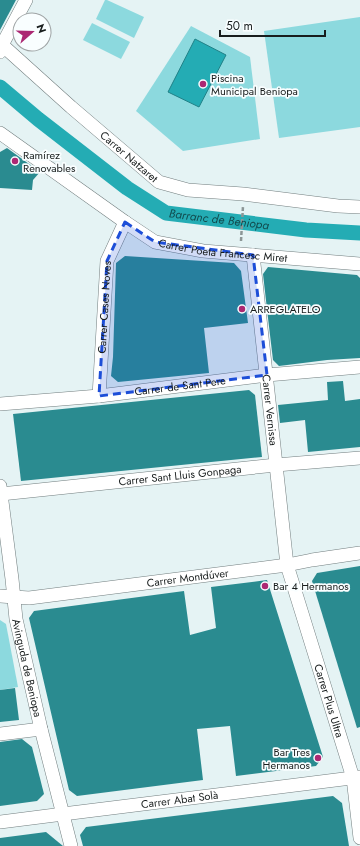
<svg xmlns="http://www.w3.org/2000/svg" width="360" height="846" viewBox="0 0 360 846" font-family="Jost,sans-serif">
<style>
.green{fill:#8cd9de}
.water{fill:#24acb4;stroke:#208187}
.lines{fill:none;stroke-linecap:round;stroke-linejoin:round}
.canal{stroke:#24acb4;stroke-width:15}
.building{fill:#2a8b90}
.street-casing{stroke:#727e7f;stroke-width:14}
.path{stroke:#8c9696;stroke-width:2.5;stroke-dasharray:4 2;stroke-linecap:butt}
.street{stroke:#fff;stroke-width:13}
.marked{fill:#1d4ed8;fill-opacity:0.2;stroke:#1d4ed8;stroke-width:3;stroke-dasharray:8 5;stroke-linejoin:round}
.poi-dot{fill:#ac2873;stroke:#f9feff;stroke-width:1.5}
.labels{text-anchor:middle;stroke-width:3.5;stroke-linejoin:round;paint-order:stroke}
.poi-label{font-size:11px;fill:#181d1d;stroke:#f9feff;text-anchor:start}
.street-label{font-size:11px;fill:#181d1d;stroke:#f9feff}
.water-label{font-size:12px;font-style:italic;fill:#124a4d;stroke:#f9feff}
</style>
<rect width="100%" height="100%" fill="#e5f3f4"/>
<!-- green -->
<g class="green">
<path d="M105 0H107L144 17 134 38 96 19Z"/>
<path d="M360 17V127L279 138 264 31Z"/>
<path d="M92 23 130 42 121 59 83 40Z"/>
<path d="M191 26 250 57 260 139 183 151 136 111Z"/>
<path d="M0 620 6 624 18 687 0 690Z"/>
</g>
<!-- water -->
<path class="water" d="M195 39 226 55 199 107 168 92Z"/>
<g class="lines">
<!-- canal -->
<path class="canal" id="s1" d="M0 87 38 119 127 188 166 213 306 230 360 233"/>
</g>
<!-- building -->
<g class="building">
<path d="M0 0H16L0 30Z"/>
<path d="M7 148 40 172 33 180 32 190 0 188V152Z"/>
<path d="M125 256 234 263 241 271 248 323 204 328 209 373 118 382 111 376 113 357 116 263Z"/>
<path d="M268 267 357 275 360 278V358L327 360 279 366 273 360 268 318 263 274Z"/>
<path d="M343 381 345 401 360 399V447L308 452 305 420 280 423 278 405 328 400 327 382Z"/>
<path d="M249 390 255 395 262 457 21 481 13 414Z"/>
<path d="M360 566V727L357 728 312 581 317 573Z"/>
<path d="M267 580 323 757 316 766 236 776 230 726 197 729 203 780 77 796 69 790 29 618 34 611 184 591 190 635 216 628 211 587Z"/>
<path d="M15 688 19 720 0 722V690Z"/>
<path d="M22 739 32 747 44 794 37 801 0 806V742Z"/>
<path d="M333 796 342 803 349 846H83L80 835 86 827Z"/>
<path d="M46 832 63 846H0V838Z"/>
</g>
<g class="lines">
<defs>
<g id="street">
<path id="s2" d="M0 43 71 107 159 182 188 190 243 194 338 206 360 207"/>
<path d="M0 52 2 45 26 0"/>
<path id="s3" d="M0 133 125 222 155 242 203 251 360 264"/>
<path id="s4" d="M253 255 287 565 353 778 360 838"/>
<path id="s5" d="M99 396 107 261 125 222"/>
<path id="s6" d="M0 404 99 396 267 375 360 367"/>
<path id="s7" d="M0 486 12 579 16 619 41 729 71 846"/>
<path id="s8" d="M1 494 276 465 360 458"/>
<path id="s9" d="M0 596 29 598 287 565 312 560 360 553"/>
<path d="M0 734 41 729"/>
<path id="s10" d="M0 822 71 813 360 777"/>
</g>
</defs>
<!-- street casing -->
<use href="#street" class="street-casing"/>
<!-- path -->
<path class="path" d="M241 241 243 206"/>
<!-- street -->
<use href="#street" class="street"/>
</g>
<!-- marked area -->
<path class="marked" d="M125 222 155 242 253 255 267 375 99 396 107 261Z"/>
<!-- markers -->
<g class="poi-dot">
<circle cx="203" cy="84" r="4"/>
<circle cx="15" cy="161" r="4"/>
<circle cx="242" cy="309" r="4"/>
<circle cx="265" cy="586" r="4"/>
<circle cx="318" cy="758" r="4"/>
</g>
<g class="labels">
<!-- poi labels -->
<g class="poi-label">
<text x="211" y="82">Piscina<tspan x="211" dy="13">Municipal Beniopa</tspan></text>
<text x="23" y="159">Ramírez<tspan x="23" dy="13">Renovables</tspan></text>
<text x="250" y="313">ARREGLATELO</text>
<text x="273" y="590">Bar 4 Hermanos</text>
<text x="310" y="756" text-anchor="end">Bar Tres<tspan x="310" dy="13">Hermanos</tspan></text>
</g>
<!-- street labels -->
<g class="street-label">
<text dy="4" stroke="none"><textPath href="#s2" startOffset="172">Carrer Natzaret</textPath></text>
<text dy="4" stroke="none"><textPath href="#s3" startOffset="258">Carrer Poeta Francesc Miret</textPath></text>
<text dy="4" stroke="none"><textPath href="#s5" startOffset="89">Carrer Cases Noves</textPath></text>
<text dy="4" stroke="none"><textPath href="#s6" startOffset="181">Carrer de Sant Pere</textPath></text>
<text dy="4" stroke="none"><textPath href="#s4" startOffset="156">Carrer Vernissa</textPath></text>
<text dy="4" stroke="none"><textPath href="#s8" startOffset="180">Carrer Sant Lluis Gonpaga</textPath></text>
<text dy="4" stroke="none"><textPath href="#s9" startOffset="189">Carrer Montdúver</textPath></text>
<text dy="4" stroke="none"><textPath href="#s7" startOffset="184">Avinguda de Beniopa</textPath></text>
<text dy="4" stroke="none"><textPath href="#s4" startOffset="454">Carrer Plus Ultra</textPath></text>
<text dy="4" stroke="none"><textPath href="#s10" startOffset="181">Carrer Abat Solà</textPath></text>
</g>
<!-- water labels -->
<g class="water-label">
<text dy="4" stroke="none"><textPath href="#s1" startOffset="262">Barranc de Beniopa</textPath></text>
</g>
</g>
<!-- north arrow -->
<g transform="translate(32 32) rotate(70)"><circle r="19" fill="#f9feff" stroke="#9fa4a5"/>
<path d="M0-3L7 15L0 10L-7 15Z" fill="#ac2873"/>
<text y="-6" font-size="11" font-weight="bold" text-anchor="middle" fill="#181d1d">N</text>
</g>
<!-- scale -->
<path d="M220 30v6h105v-6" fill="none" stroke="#181d1d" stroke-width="2"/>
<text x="226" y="30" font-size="12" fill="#181d1d" stroke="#f9feff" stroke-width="3" paint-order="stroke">50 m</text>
</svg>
